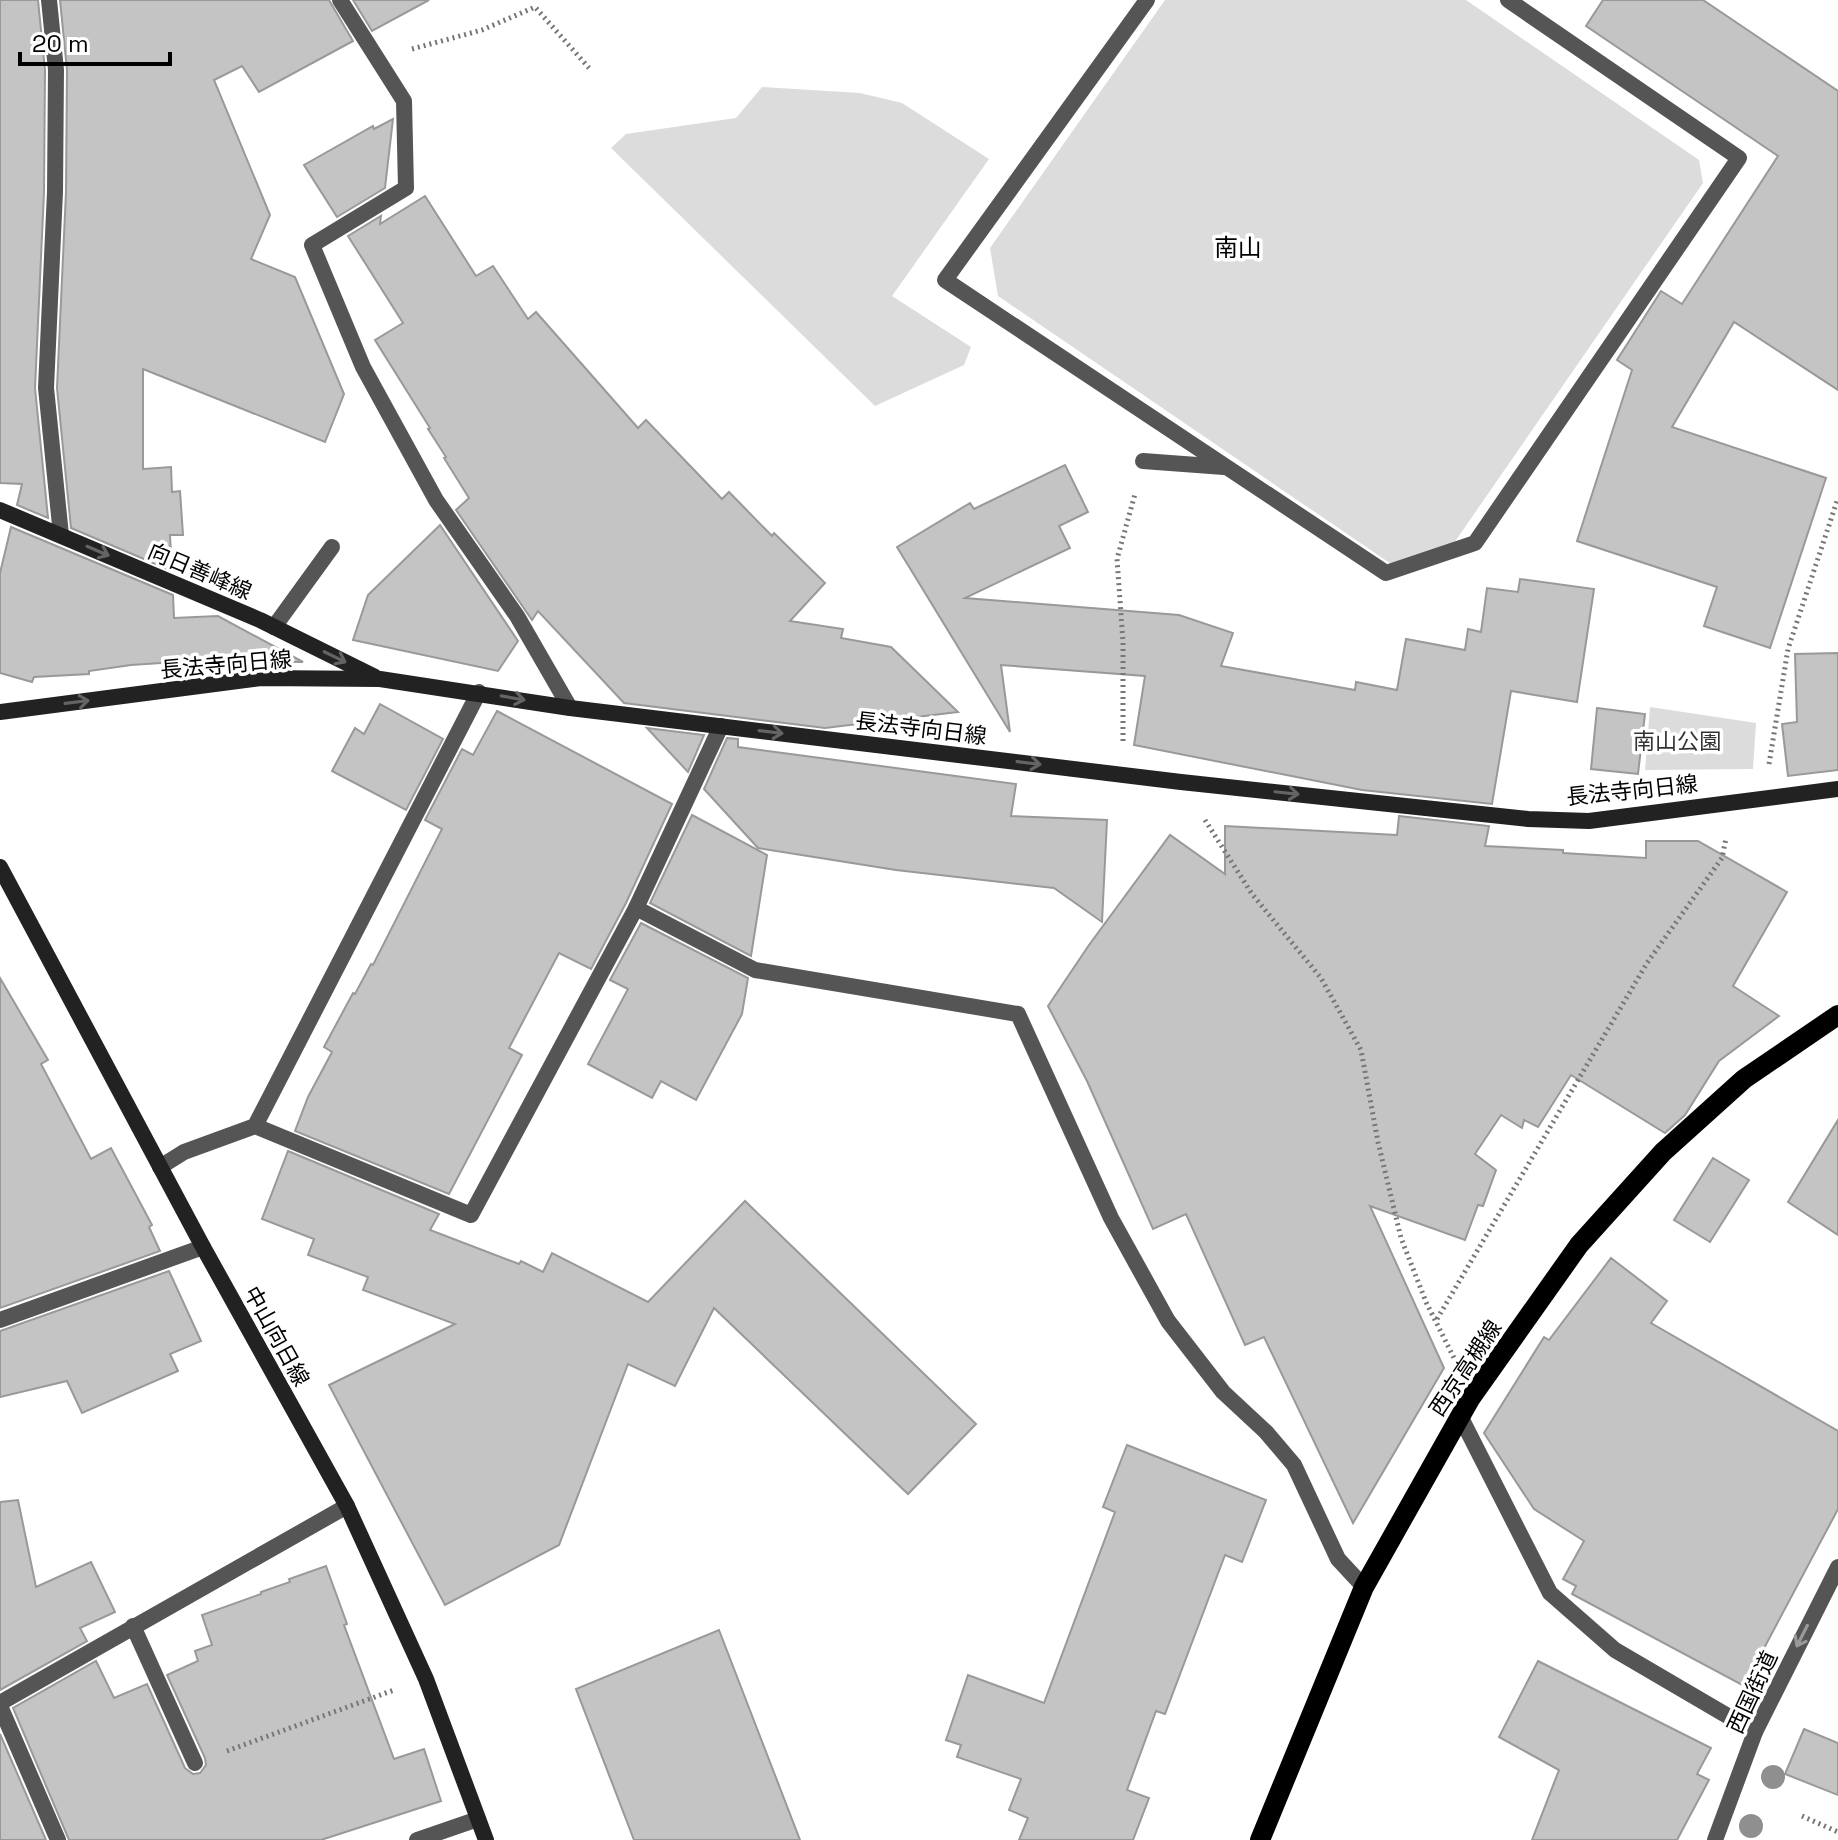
<svg xmlns="http://www.w3.org/2000/svg" width="1838" height="1840" viewBox="0 0 1838 1840" font-family="'Space Grotesk','Noto Sans JP',sans-serif">
<style>
.green{fill:#dcdcdc}
.building{fill:#c4c4c4;stroke:#999;stroke-width:2}
.lines{fill:none;stroke-linecap:round;stroke-linejoin:round}
.path{stroke:#777;stroke-width:5;stroke-dasharray:2 4;stroke-linecap:butt}
.lane{stroke:#555;stroke-width:16}
.street{stroke:#555;stroke-width:16}
.secondary{stroke:#222;stroke-width:16}
.primary{stroke:#000;stroke-width:20}
.tree{fill:#8f8f8f}
.oneway{stroke:#646464}
.oneway2{stroke:#999}
.labels{text-anchor:middle;stroke-width:7;stroke-linejoin:round;paint-order:stroke}
.street-label{font-size:22px;fill:#000;stroke:#fff}
.park-label{font-size:22px;fill:#333;stroke:#fff}
.neighbourhood-label{font-size:24px;fill:#000;stroke:#fff}
</style>
<rect width="100%" height="100%" fill="#fff"/>
<!-- green -->
<g class="green">
<path d="M1165 0H1466L1699 160 1703 183 1445 556 1397 568 998 296 990 248Z"/>
<path d="M762 87 860 93 902 103 989 159 892 296 971 347 964 365 875 406 611 148 626 134 736 118Z"/>
<path d="M1650 707 1756 723 1753 769 1645 770Z"/>
</g>
<!-- building -->
<g class="building">
<path d="M0 0H38L45 70 44 192 35 388 48 518 17 505 22 484 0 483Z"/>
<path d="M60 0H329L353 41 259 92 242 66 214 80 270 215 251 259 295 277 344 394 325 442 143 369V469L171 467 172 492 180 491 183 535H170L172 571 71 528 57 388 66 192 67 70Z"/>
<path d="M353 0H429L372 31Z"/>
<path d="M1603 0H1703L1838 91V390L1734 322 1672 427 1826 478 1770 648 1704 626 1717 587 1577 541 1632 370 1617 360 1661 291 1682 304 1778 156 1586 26Z"/>
<path d="M393 119 385 188 337 217 304 165 373 126 374 129Z"/>
<path d="M425 196 476 276 493 266 528 319 536 312 638 428 646 420 722 499 729 492 772 536 774 533 825 583 790 621 843 629 841 638 891 647 958 712 825 728 624 703 538 611 532 620 456 510 469 498 444 458 446 457 428 429 430 428 375 340 403 323 348 236 381 216 380 224Z"/>
<path d="M1065 465 1088 512 1059 526 1070 548 965 598 1179 615 1233 633 1221 666 1355 690 1356 682 1397 690 1406 639 1465 650 1468 629 1481 632 1487 588 1518 592 1520 579 1594 589 1577 702 1511 691 1492 804 1362 790 1134 745 1145 676 1001 665 1010 732 897 547 970 503 974 509Z"/>
<path d="M440 525 518 641 498 671 353 640 368 595Z"/>
<path d="M11 527 173 595 174 618 218 616 303 662 191 661 131 665 89 671V674L34 677 32 682 0 673V573Z"/>
<path d="M1838 653V770L1788 776 1782 724 1797 722 1795 654Z"/>
<path d="M380 704 443 739 406 810 332 771 355 728 364 734Z"/>
<path d="M1597 708 1645 714 1638 774 1591 769Z"/>
<path d="M497 711 672 804 626 903 591 969 559 953 509 1048 522 1055 449 1194 295 1131 308 1097 332 1052 324 1047 353 993 355 994 371 964 373 965 442 829 425 820 462 749 473 755Z"/>
<path d="M647 728 704 735 688 772Z"/>
<path d="M727 738 738 739V747L1016 784 1011 816 1107 820 1102 922 1054 888 896 870 758 848 704 789Z"/>
<path d="M692 815 767 855 751 956 650 903Z"/>
<path d="M1399 816 1489 826 1485 846 1563 850V853L1646 858V841H1698L1787 892 1733 986 1779 1016 1719 1061 1685 1115 1665 1133 1571 1075 1538 1127 1524 1120 1522 1128 1501 1115 1475 1154 1496 1170 1483 1206 1478 1205 1465 1240 1370 1206 1444 1368 1353 1523 1264 1337 1245 1345 1186 1214 1153 1229 1087 1081 1048 1006 1089 945 1170 835 1225 874V826L1397 835Z"/>
<path d="M641 923 748 978 742 1014 696 1100 661 1081 652 1098 588 1064 628 989 610 980Z"/>
<path d="M0 978 48 1060 41 1064 91 1159 111 1148 152 1225 149 1227 160 1251 0 1308Z"/>
<path d="M1838 1120V1235L1788 1202Z"/>
<path d="M288 1151 439 1214 430 1230 519 1264 521 1261 543 1272 552 1253 648 1302 745 1201 976 1424 908 1494 714 1308 675 1386 628 1364 559 1545 445 1605 329 1385 455 1324 363 1290 368 1277 308 1255 314 1239 262 1219Z"/>
<path d="M1713 1158 1749 1180 1710 1242 1674 1220Z"/>
<path d="M1611 1258 1667 1301 1651 1323 1838 1431V1509L1744 1686 1572 1594 1576 1586 1563 1579 1584 1541 1534 1509 1484 1433 1544 1337 1549 1340Z"/>
<path d="M169 1271 201 1341 170 1354 178 1371 82 1413 67 1381 0 1397V1331Z"/>
<path d="M1127 1445 1266 1500 1242 1562 1225 1555 1165 1714 1156 1711 1127 1790 1149 1798 1133 1840H1019L1028 1818 1009 1810 1021 1779 957 1757 961 1745 946 1740 968 1675 1044 1703 1115 1512 1103 1507Z"/>
<path d="M18 1500 36 1587 91 1562 115 1612 80 1628 87 1641 0 1690V1502Z"/>
<path d="M326 1566 347 1624 344 1625 394 1759 424 1749 441 1801 321 1840H69L13 1708 96 1661 114 1698 147 1684 185 1768 193 1774 200 1773 206 1765 205 1758 167 1675 198 1661 195 1651 212 1645 202 1615 261 1594V1592L290 1582 289 1579Z"/>
<path d="M719 1630 800 1840H634L576 1689Z"/>
<path d="M1538 1661 1711 1748 1697 1774 1709 1780 1677 1840H1532L1559 1770 1499 1737Z"/>
<path d="M1804 1729 1838 1743V1795L1785 1774Z"/>
<path d="M0 1734 46 1840H0Z"/>
</g>
<g class="lines">
<!-- path -->
<g class="path">
<path d="M412 49 482 30 535 7 589 68"/>
<path d="M1123 741V642L1117 559 1135 494"/>
<path d="M1769 764 1788 649 1838 498"/>
<path d="M1205 820 1252 894 1321 978 1361 1050 1378 1142 1401 1238 1426 1302 1454 1358"/>
<path d="M1437 1319 1647 963 1722 858 1726 838"/>
<path d="M227 1751 394 1690"/>
<path d="M1802 1816 1838 1832"/>
</g>
<!-- lane -->
<g class="lane">
<path d="M49 0 56 70 55 192 46 388 61 535"/>
<path d="M340 0 404 101 406 188 312 245 363 367 436 500 517 616 570 708"/>
<path d="M1147 0 945 280 1386 573 1475 543 1739 158 1508 0"/>
<path d="M1143 461 1224 467"/>
<path d="M274 627 332 547"/>
<path d="M1460 1416 1550 1593 1615 1650 1755 1732"/>
</g>
<!-- street -->
<g class="street">
<path d="M636 908 755 970 1018 1014 1111 1218 1168 1321 1223 1392 1266 1432 1294 1465 1338 1559 1364 1587"/>
<path d="M255 1126 471 1215 636 908 721 726"/>
<path d="M160 1167 184 1152 255 1126 479 692"/>
<path d="M0 1320 203 1247"/>
<path d="M133 1626 195 1763"/>
<path d="M0 1703 347 1506"/>
<path d="M0 1706 58 1840"/>
<path d="M417 1840 478 1819"/>
<path d="M1715 1840 1755 1732 1838 1567"/>
</g>
<!-- secondary -->
<g class="secondary">
<path d="M0 510 260 620 375 677"/>
<path d="M0 712 261 678 380 679 570 708 1181 782 1528 819 1589 821 1838 789"/>
<path d="M0 867 203 1247 347 1506 426 1679 486 1840"/>
</g>
<!-- primary -->
<path class="primary" d="M1260 1840 1364 1587 1470 1399 1579 1245 1663 1152 1744 1079 1838 1015"/>
</g>
<!-- trees -->
<g class="tree">
<circle cx="1773" cy="1777" r="12"/>
<circle cx="1751" cy="1826" r="12"/>
</g>
<!-- one-way arrows -->
<defs><path id="oneway-shaft" d="M-6 0H5M1.5-3L5.5 0L1.5 3" fill="none" stroke-width="1.6" stroke-linecap="round" stroke-linejoin="round" transform="scale(2)"/></defs>
<g class="oneway">
<use href="#oneway-shaft" transform="translate(98 551) rotate(23)"/>
<use href="#oneway-shaft" transform="translate(335 657) rotate(26)"/>
<use href="#oneway-shaft" transform="translate(513 698) rotate(10)"/>
<use href="#oneway-shaft" transform="translate(77 702) rotate(-7)"/>
<use href="#oneway-shaft" transform="translate(771 732) rotate(7)"/>
<use href="#oneway-shaft" transform="translate(1029 763) rotate(7)"/>
<use href="#oneway-shaft" transform="translate(1287 793) rotate(6)"/>
</g>
<use class="oneway2" href="#oneway-shaft" transform="translate(1802 1636) rotate(117)"/>
<g class="labels">
<!-- street labels -->
<g class="street-label">
<text transform="translate(200 571) rotate(23)" y="8">向日善峰線</text>
<text transform="translate(226 664) rotate(-5)" y="8">長法寺向日線</text>
<text transform="translate(921 728) rotate(7)" y="8">長法寺向日線</text>
<text transform="translate(1632 790) rotate(-6)" y="8">長法寺向日線</text>
<text transform="translate(277 1336) rotate(61)" y="8">中山向日線</text>
<text transform="translate(1465 1368) rotate(-56)" y="8">西京高槻線</text>
<text transform="translate(1752 1692) rotate(-65)" y="8">西国街道</text>
</g>
<!-- park labels -->
<g class="park-label">
<text x="1677" y="749">南山公園</text>
</g>
<!-- neighbourhood labels -->
<g class="neighbourhood-label">
<text x="1238" y="256">南山</text>
</g>
</g>
<!-- scale -->
<path d="M20 52v12h150v-12" fill="none" stroke="#000000" stroke-width="4"/>
<text x="32" y="52" font-size="24" fill="#000000" stroke="#ffffff" stroke-width="6" paint-order="stroke">20 m</text>
</svg>
